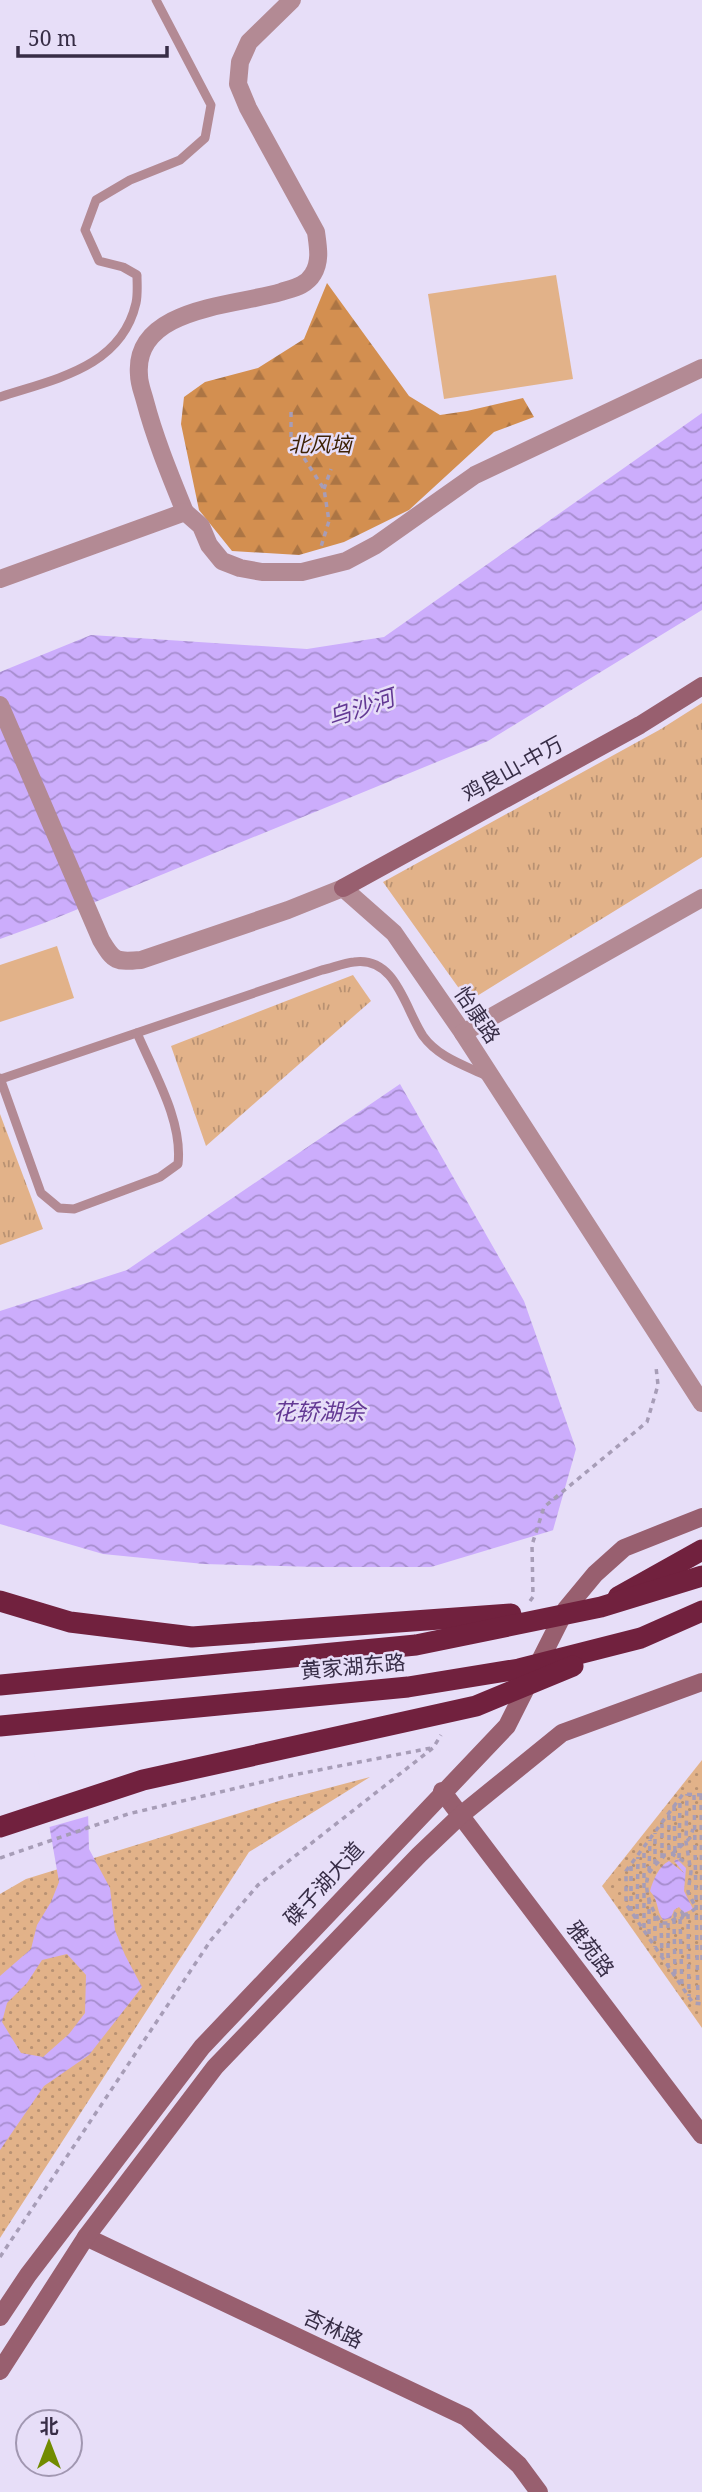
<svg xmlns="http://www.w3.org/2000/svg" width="702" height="2492" viewBox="0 0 702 2492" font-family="'Noto Serif','Noto Sans SC',serif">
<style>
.grass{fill:url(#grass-tufts)}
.forest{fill:url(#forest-firs)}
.park{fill:url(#park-dots)}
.garden{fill:#e2b289}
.water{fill:url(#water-waves);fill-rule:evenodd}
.pier{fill:#e7def8}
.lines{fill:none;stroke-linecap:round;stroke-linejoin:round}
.path{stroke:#a79db7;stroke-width:3.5;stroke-dasharray:5 5;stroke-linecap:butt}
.lane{stroke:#b38a94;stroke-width:9}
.street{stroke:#b38a94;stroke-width:18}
.secondary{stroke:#985f6f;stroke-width:18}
.highway{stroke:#71213e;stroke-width:21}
.highway-bridge{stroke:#71213e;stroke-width:21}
.labels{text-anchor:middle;stroke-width:5;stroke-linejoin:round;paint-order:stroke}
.park-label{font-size:21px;font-style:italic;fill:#3e2206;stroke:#e7def8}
.street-label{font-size:21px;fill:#372d46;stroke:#e7def8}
.water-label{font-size:23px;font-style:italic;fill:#633994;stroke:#e7def8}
</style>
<defs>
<pattern id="grass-tufts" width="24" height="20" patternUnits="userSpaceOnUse" patternTransform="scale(1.75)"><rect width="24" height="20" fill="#e2b289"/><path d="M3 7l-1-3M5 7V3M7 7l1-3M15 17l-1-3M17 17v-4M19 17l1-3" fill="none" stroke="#b89172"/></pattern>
<pattern id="forest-firs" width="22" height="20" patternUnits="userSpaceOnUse" patternTransform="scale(1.75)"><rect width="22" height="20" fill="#d38f50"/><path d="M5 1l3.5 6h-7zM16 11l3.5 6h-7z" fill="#ac7544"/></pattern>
<pattern id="park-dots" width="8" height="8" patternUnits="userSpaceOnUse" patternTransform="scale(1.75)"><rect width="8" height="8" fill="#e2b289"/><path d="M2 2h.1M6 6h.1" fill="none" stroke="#b89172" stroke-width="1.8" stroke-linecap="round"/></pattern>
<pattern id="water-waves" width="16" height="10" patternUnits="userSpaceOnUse" patternTransform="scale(1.75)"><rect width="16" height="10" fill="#ccadfc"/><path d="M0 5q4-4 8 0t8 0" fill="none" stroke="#a68dce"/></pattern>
</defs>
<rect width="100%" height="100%" fill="#e7def8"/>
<!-- grass -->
<g class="grass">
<path d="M702 703V857L477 996 463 994 383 882 661 729Z"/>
<path d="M353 975 371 1001 206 1146 171 1046Z"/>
<path d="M0 1114 43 1229 0 1245Z"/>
</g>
<!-- forest -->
<path class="forest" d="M327 283 409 396 440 415 467 411 523 398 534 417 494 432 409 510 344 542 299 555 232 551 199 510 181 424 184 397 205 382 258 368 304 339Z"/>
<!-- park -->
<g class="park">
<path d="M702 1760V2028L602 1886Z"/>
<path d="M370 1777 249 1852 0 2238V1894L26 1879 279 1801Z"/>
</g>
<!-- garden -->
<g class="garden">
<path d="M556 275 573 379 444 399 428 294Z"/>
<path d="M57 946 74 998 0 1022V965Z"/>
</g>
<!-- water -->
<g class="water">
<path d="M702 413V610L488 741 44 923 0 939V672L91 635 307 649 384 637Z"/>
<path d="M400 1084 524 1301 576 1449 540 1576 86 1731 89 1849 110 1888 115 1930 125 1955 142 1987 89 2055 44 2086 0 2150V1976L31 1949 37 1925 51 1902 59 1882 36 1749 0 1761V1311L127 1270ZM67 1954 86 1975 85 2013 69 2034 43 2057 21 2053 2 2022 7 2003 27 1983 42 1960Z"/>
<path d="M677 1859 686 1868 684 1891 693 1909 684 1913 679 1907 674 1910 671 1918 663 1920C656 1910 659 1901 650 1891 653 1880 659 1866 669 1861L684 1873 674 1861Z"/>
</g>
<!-- pier -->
<path class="pier" d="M0 1524 103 1554 204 1564 315 1567H431L557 1529 542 1579 89 1734 92 1815 46 1828 34 1753 0 1764Z"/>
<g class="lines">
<!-- path -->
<g class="path">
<path d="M291 412V438L324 489 329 521 320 550"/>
<path d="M324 489 331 469"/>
<path d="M530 1601 533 1597 532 1545 544 1507 647 1422 658 1385 656 1367"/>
<path d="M694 1795 698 2003"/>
<path d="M701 1795 702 1961"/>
<path d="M702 1795 683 1794 626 1871V1904L693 2003 702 2004"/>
<path d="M674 1806 675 1854"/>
<path d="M669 1815V1854"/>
<path d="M672 1854 690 1838 693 1829"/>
<path d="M0 1858 128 1814 283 1777 431 1748"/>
<path d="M662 1858V1824"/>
<path d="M679 1858 680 1799"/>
<path d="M655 1864V1833"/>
<path d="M649 1871 650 1840"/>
<path d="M649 1899V1937"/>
<path d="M631 1911V1866"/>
<circle cx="679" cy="1915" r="4"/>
<path d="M688 1914 689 1996"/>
<path d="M683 1915 688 1914 696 1908 688 1892 691 1872 686 1842 687 1794"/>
<path d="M655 1916V1947"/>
<path d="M676 1918 668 1923H661C652 1911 642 1888 649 1873 653 1866 660 1861 665 1855L672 1854 690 1865"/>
<path d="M637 1919 638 1857"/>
<path d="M674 1919 675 1977"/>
<path d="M680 1919 682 1987"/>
<path d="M661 1923 662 1956"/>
<path d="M668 1923V1966"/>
<path d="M644 1928V1848"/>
<path d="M0 2257 211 1940 258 1885 433 1748 441 1735"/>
</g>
<!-- lane -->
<g class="lane">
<path d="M0 397C54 379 121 368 136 303 138 294 137 284 137 275L123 267 99 261 85 230 96 200 130 180 180 160 205 138 211 105 156 0"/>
<path d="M0 1078 41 1193 59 1208 74 1209 160 1177 178 1164C183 1121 154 1073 137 1033"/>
<path d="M1 1079 322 970C332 968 343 963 354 962 396 956 405 1009 423 1036 438 1057 464 1065 487 1076"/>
</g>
<!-- street -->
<g class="street">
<path d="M185 512C170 475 155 439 145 401 143 393 139 384 139 375 133 307 235 306 281 292 293 288 306 286 313 274 321 261 318 247 316 232L248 108 238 84 240 62 249 42 292 0"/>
<path d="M0 579 185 512 201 526 209 545 222 561 240 568 262 572H302L346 561 376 545 475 475 702 368"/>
<path d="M0 705 101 940C114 962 116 962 141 960L288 910 343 888 394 933 463 1033 702 1403"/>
<path d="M463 1033 702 898"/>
</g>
<!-- secondary -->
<g class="secondary">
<path d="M343 888 640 725 702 686"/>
<path d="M442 1791 702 2135"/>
<path d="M86 2237 466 2417 519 2465 539 2492"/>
<path d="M0 2317 28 2275 202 2047 507 1726 566 1609 595 1574 624 1548 702 1517"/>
<path d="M0 2371 86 2237 215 2067 419 1855 461 1815 562 1733 702 1682"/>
</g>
<!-- highway -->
<path class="highway" d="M618 1597 702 1550"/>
<!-- highway-bridge -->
<g class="highway-bridge">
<path d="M0 1601 70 1622 192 1637 511 1614"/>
<path d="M0 1685 416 1645 601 1607 702 1576"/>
<path d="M0 1726 408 1687 519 1669 641 1638 702 1611"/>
<path d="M0 1827 143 1780 476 1706 573 1666"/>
</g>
</g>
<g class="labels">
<!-- park labels -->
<g class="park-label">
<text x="320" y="452">北风垴</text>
</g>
<!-- street labels -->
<g class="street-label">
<text transform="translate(513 769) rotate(-29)" y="7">鸡良山-中万</text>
<text transform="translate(477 1015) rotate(56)" y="7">怡康路</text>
<text transform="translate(353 1667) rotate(-5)" y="7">黄家湖东路</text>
<text transform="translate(324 1884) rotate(-47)" y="7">碟子湖大道</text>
<text transform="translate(590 1949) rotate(53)" y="7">雅苑路</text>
<text transform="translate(333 2329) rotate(25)" y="7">杏林路</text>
</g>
<!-- water labels -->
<g class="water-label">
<text transform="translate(361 708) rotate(-19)" y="8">乌沙河</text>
<text x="319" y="1420">花轿湖余</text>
</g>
</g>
<!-- north arrow -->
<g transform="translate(49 2443)"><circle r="33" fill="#e7def8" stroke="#a197b1" stroke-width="2"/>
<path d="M0-5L12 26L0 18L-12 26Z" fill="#718b00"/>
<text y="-10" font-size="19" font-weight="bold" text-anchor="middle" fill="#372d46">北</text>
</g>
<!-- scale -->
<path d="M18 46v10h149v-10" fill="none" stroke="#372d46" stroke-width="3.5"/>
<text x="28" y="46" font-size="21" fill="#372d46" stroke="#e7def8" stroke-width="5" paint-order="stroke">50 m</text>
</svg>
